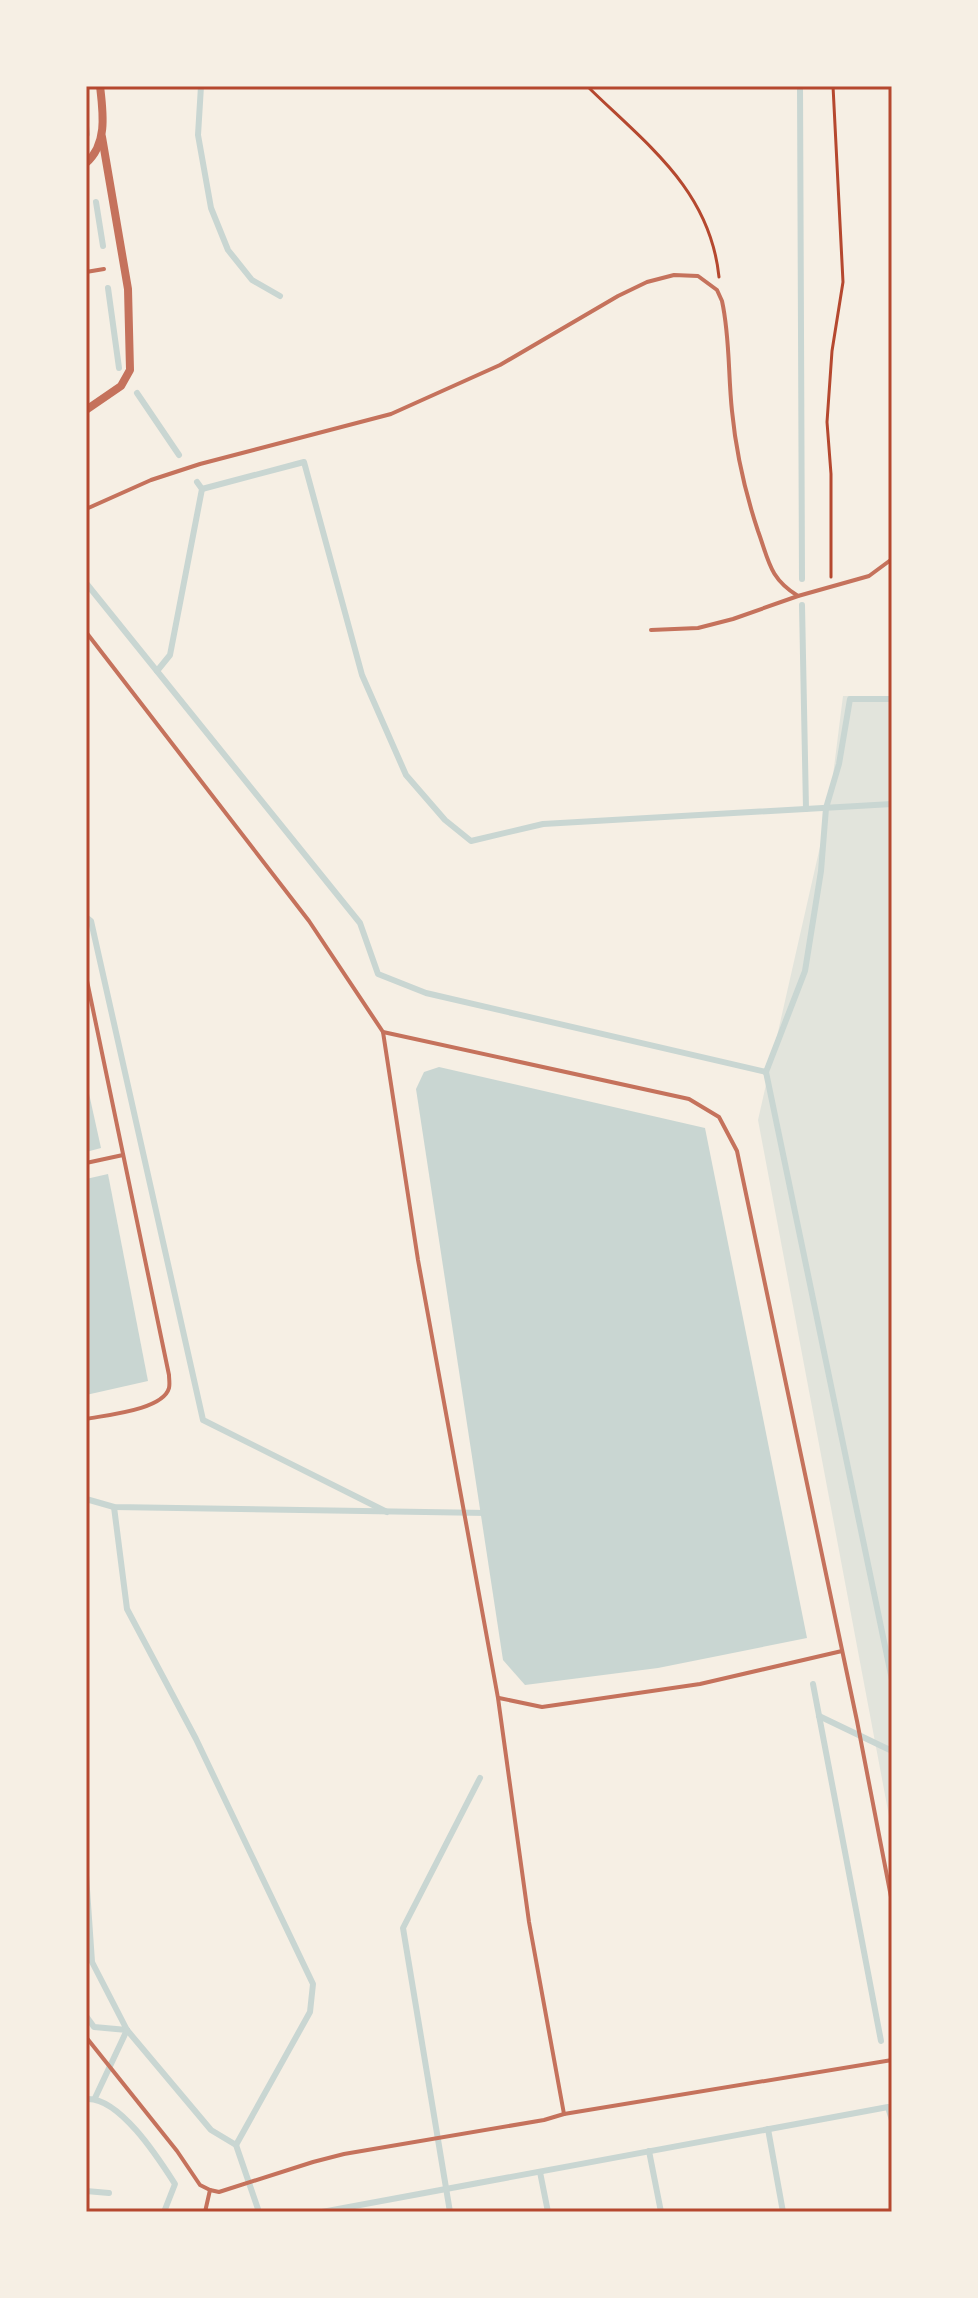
<svg xmlns="http://www.w3.org/2000/svg" width="978" height="2298" viewBox="0 0 978 2298" font-family="Ubuntu,sans-serif">
<style>
.green{fill:#e2e4dc}
.water{fill:#c9d6d2}
.lines{fill:none;stroke-linecap:round;stroke-linejoin:round}
.stream{stroke:#c9d6d2;stroke-width:6}
.path{stroke:#b5482f;stroke-width:3}
.service{stroke:#c5725c;stroke-width:4}
.minor{stroke:#c5725c;stroke-width:8}
.neatline{fill:none;stroke:#b5482f;stroke-width:3}
</style>
<rect width="100%" height="100%" fill="#f6efe4"/>
<!-- green -->
<path class="green" d="M843 696H892V1832L758 1120 829 807Z"/>
<!-- water -->
<g class="water">
<path d="M439 1067 705 1128 807 1638 658 1668 525 1685 503 1660 416 1089 424 1072Z"/>
<path d="M86 1080 101 1148 86 1152Z"/>
<path d="M108 1174 148 1381 86 1395V1179Z"/>
</g>
<g class="lines">
<!-- stream -->
<g class="stream">
<path d="M201 86 198 135 211 208 228 250 252 280 280 296"/>
<path d="M800 86 802 579"/>
<path d="M86 126 87 134"/>
<path d="M96 202 103 246"/>
<path d="M108 288 119 368"/>
<path d="M137 393 179 455"/>
<path d="M202 489 304 462 362 675 406 775 445 820 471 841 543 824 892 804"/>
<path d="M86 583 360 923 378 974 426 993 766 1072"/>
<path d="M802 605 806 809"/>
<path d="M157 671 170 655 202 489 197 482"/>
<path d="M892 699H850L839 764 826 808 821 871 805 971 766 1072 892 1680"/>
<path d="M86 917 91 921 203 1420 387 1512"/>
<path d="M86 1499 114 1507 487 1513"/>
<path d="M114 1507 127 1609 196 1739 313 1984 310 2012 236 2145"/>
<path d="M813 1684 881 2041"/>
<path d="M819 1716 892 1751"/>
<path d="M86 1875 92 1962 127 2030 211 2130 236 2145 259 2212"/>
<path d="M86 2016 94 2027 127 2030"/>
<path d="M95 2098 127 2030"/>
<path d="M86 2099C119 2096 159 2159 175 2184L164 2212"/>
<path d="M768 2129 783 2212"/>
<path d="M649 2151 661 2212"/>
<path d="M540 2172 548 2212"/>
<path d="M86 2191 109 2193"/>
<path d="M322 2212 888 2107 892 2120"/>
<path d="M450 2212 403 1928 480 1778"/>
</g>
<!-- path -->
<g class="path">
<path d="M587 86C646 144 710 189 719 277"/>
<path d="M831 577V474L827 422 832 351 843 282 833 86"/>
</g>
<!-- service -->
<g class="service">
<path d="M86 272 104 269"/>
<path d="M86 509 151 480 200 464 391 414 500 365 618 296 647 282 674 275 698 276 717 290 722 301C730 337 728 374 732 411 736 452 745 492 758 531 769 561 769 578 798 596"/>
<path d="M651 630 698 628 733 619 798 596 869 576 892 559"/>
<path d="M86 632 309 921 383 1032 418 1260 498 1698 529 1922 564 2114"/>
<path d="M86 976 169 1375C169 1379 170 1384 169 1388 163 1410 106 1415 86 1419"/>
<path d="M383 1032 689 1099 719 1117 737 1151 857 1721 892 1902"/>
<path d="M86 1163 123 1155"/>
<path d="M499 1698 542 1707 700 1684 842 1651"/>
<path d="M86 2037 177 2151 200 2185 210 2190 219 2192 313 2162 344 2154 544 2120 564 2114 892 2060"/>
<path d="M205 2212 210 2190"/>
</g>
<!-- minor -->
<g class="minor">
<path d="M86 163C108 144 103 112 100 86"/>
<path d="M86 410 121 386 130 370 128 289 102 137"/>
</g>
</g>
<!-- border -->
<rect width="978" height="2298" fill="none" stroke="#f6efe4" stroke-width="176"/>
<rect x="88" y="88" width="802" height="2122" class="neatline"/>
</svg>
